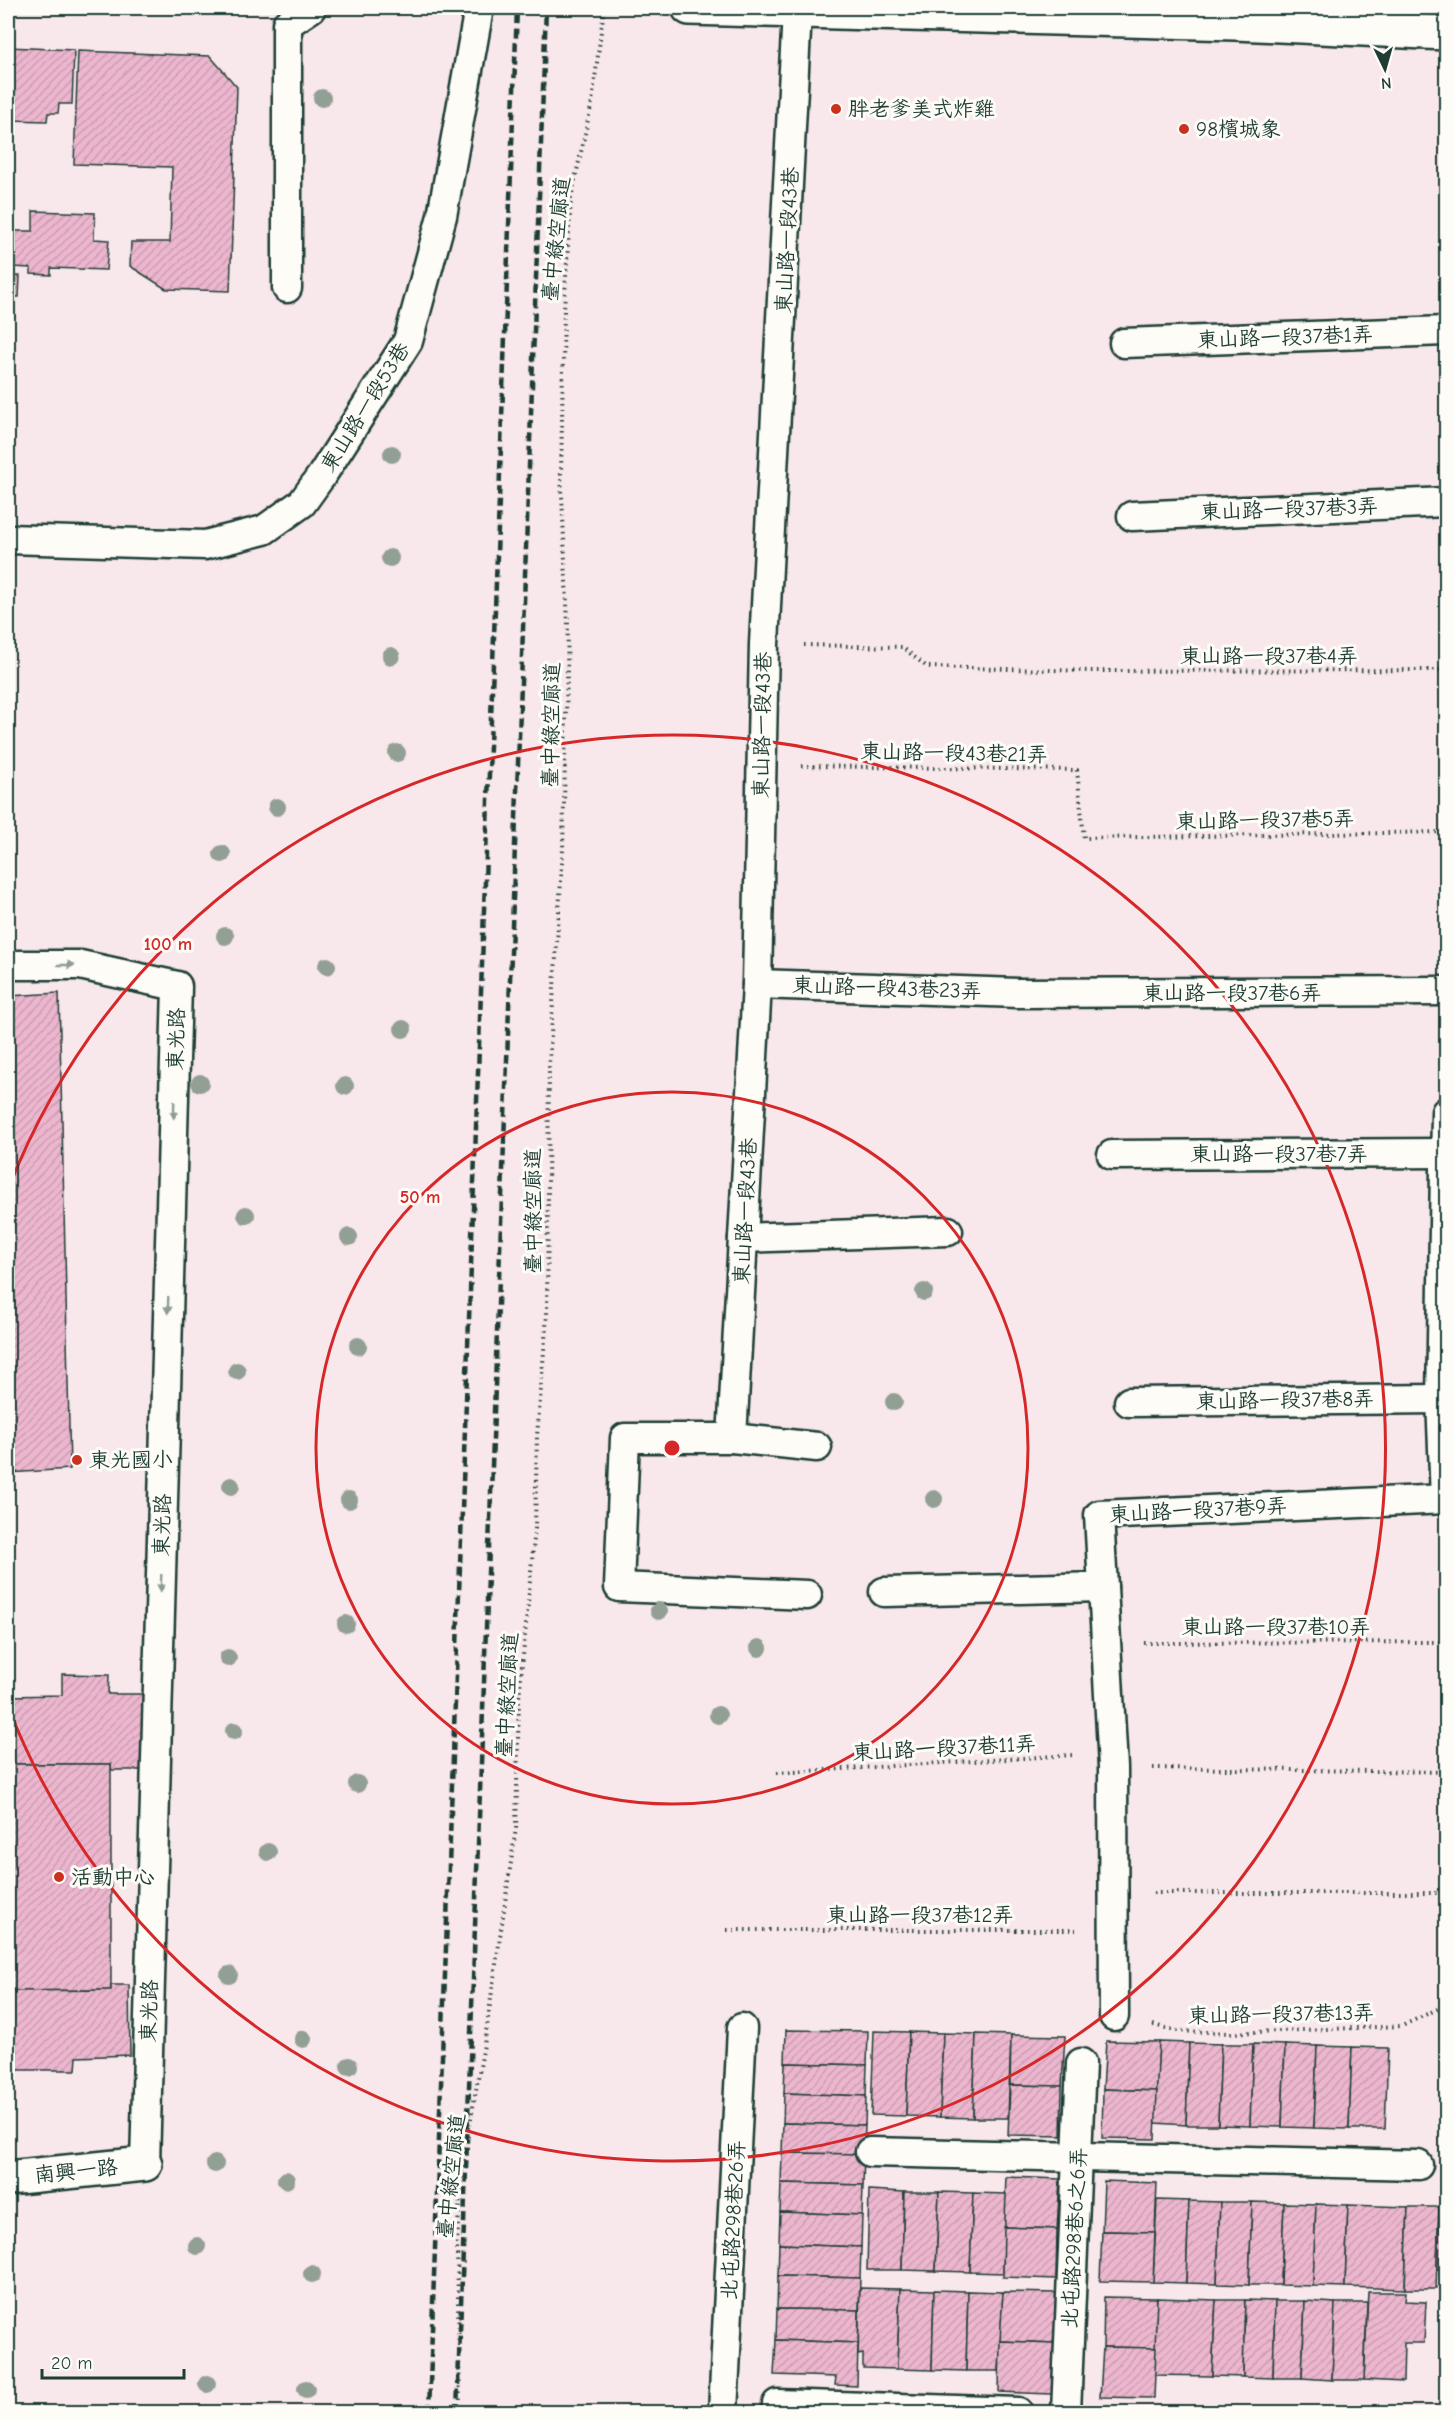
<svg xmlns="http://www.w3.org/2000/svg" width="1454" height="2420" viewBox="0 0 1454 2420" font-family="'Comic Neue','LXGW WenKai TC',sans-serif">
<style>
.building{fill:url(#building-hatch);stroke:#1f3d34;stroke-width:1.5}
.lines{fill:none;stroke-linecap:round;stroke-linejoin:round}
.service-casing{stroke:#1f3d34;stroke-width:33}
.tertiary-casing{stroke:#1f3d34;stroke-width:38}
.secondary-casing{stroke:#1f3d34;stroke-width:38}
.path{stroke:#1f3d34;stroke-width:4;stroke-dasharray:1.5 4.5;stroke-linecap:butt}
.service{stroke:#fdfcf7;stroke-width:28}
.tertiary{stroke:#fdfcf7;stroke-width:33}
.secondary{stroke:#fdfcf7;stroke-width:33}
.rail{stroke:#1f3d34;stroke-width:4.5;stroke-dasharray:9 4.5;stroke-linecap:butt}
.tree{fill:#929f95}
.oneway{fill:#8e9c96}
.ring{fill:none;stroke:#d62828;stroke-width:3}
.poi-dot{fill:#c8321e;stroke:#fdfcf7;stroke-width:2}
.labels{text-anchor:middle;stroke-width:6;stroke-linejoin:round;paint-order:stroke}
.poi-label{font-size:21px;fill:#1f3d34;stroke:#fdfcf7;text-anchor:start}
.street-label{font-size:21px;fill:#1f3d34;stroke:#fdfcf7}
.centre{fill:#d62828;stroke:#fdfcf7;stroke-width:3}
.ring-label{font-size:18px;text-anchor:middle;font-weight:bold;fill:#d62828;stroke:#fdfcf7;stroke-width:6;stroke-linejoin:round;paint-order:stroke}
</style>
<defs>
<pattern id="building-hatch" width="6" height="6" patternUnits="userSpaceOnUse" patternTransform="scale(1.5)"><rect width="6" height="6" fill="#ecb6ce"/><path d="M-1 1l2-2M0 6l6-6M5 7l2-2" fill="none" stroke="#ca9db2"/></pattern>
</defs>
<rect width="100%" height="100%" fill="#f8e7eb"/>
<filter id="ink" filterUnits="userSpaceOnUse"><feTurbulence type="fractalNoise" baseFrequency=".0167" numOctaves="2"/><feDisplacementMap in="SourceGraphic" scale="12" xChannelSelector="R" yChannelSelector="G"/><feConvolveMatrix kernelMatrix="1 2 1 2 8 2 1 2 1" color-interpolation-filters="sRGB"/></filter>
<g filter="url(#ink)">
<!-- building -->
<g class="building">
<path d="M8 47 74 50 72 104H59L58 113H48L47 121 8 120Z"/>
<path d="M78 51 210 56 237 87 230 291 166 289 130 266 131 242H170L172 167 74 164Z"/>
<path d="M33 211 95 213 94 239 109 240 106 270 51 268V275L31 274V268L12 267V276H20L19 297H11V310H8V233H11V231H33Z"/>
<path d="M59 993 70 1469 8 1473V996Z"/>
<path d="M62 1674 109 1675 108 1694H144V1770H111V1764H8V1696L62 1695Z"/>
<path d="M8 1764H111V1990L8 1991Z"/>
<path d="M111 1985H129L130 2055 77 2057 76 2070H8V1991L111 1990Z"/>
<path d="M786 2030 868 2031 867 2065 785 2063Z"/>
<path d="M874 2031 909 2032 906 2116 871 2115Z"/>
<path d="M909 2032 943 2033 940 2117 906 2116Z"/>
<path d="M943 2033 976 2034 973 2118 940 2117Z"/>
<path d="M976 2034 1011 2035 1008 2118H973Z"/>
<path d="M1011 2035 1065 2036 1062 2086 1010 2085Z"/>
<path d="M1106 2041 1159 2042 1157 2091 1103 2089Z"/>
<path d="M1159 2042 1189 2043 1186 2125 1155 2123Z"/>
<path d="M1189 2043 1221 2044 1218 2125H1186Z"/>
<path d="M1221 2044H1253L1250 2126 1218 2125Z"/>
<path d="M1253 2044 1285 2045 1282 2127 1250 2126Z"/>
<path d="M1285 2045 1317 2046 1314 2128 1282 2127Z"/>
<path d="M1317 2046 1352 2047 1349 2129 1314 2128Z"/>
<path d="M1352 2047 1388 2048 1385 2129H1349Z"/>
<path d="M785 2063 867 2065 866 2096 784 2093Z"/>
<path d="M1010 2085 1062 2086 1061 2136 1008 2135Z"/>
<path d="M1103 2089 1157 2091 1155 2139 1102 2138Z"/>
<path d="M784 2093 866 2096 865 2125 783 2123Z"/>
<path d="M783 2123 865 2125 864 2154 782 2153Z"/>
<path d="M782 2153 864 2154 863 2185 781 2183Z"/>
<path d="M1006 2177 1060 2179 1057 2229 1004 2227Z"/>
<path d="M1104 2181 1157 2183 1155 2232 1102 2231Z"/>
<path d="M781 2183 863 2185 862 2215 780 2212Z"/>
<path d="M869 2190 904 2192 902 2270H867Z"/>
<path d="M904 2192H939L936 2271 902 2270Z"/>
<path d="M939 2192 973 2193 970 2272 936 2271Z"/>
<path d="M973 2193 1006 2194 1003 2273 970 2272Z"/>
<path d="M1157 2200 1189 2201 1186 2283 1153 2282Z"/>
<path d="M1189 2201 1220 2202 1217 2284 1186 2283Z"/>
<path d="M1220 2202H1252L1249 2285 1217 2284Z"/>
<path d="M1252 2202 1284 2203 1281 2285H1249Z"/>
<path d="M1284 2203 1316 2204 1313 2286 1281 2285Z"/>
<path d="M1316 2204 1348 2205 1345 2287 1313 2286Z"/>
<path d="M1348 2205 1408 2207 1405 2289 1345 2287Z"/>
<path d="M1408 2207H1439L1436 2289H1405Z"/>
<path d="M1439 2209H1446V2270L1437 2269Z"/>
<path d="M780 2212 862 2215 861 2247 779 2244Z"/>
<path d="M1004 2227 1057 2229 1056 2279 1003 2277Z"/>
<path d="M1102 2231 1155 2232 1153 2282 1100 2281Z"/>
<path d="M779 2244 861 2247 860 2278 778 2276Z"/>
<path d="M778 2276 860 2278 859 2310 777 2309Z"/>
<path d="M860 2288 900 2289 897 2369 863 2368V2354L858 2355Z"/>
<path d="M900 2289 934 2290 932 2370 897 2369Z"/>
<path d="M934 2290 968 2291 966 2371 932 2370Z"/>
<path d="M968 2291 1003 2292 999 2371H966Z"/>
<path d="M1003 2292 1056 2293 1054 2343 1000 2341Z"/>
<path d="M1368 2292H1406L1405 2301 1426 2302 1424 2343H1404L1403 2382 1364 2380Z"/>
<path d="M1104 2297 1157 2298 1156 2348 1103 2347Z"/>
<path d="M1157 2298 1216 2300 1212 2376 1154 2375Z"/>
<path d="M1216 2300H1245L1243 2377 1212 2376Z"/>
<path d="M1245 2300 1275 2301 1273 2378 1243 2377Z"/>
<path d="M1275 2301H1305L1302 2378H1273Z"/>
<path d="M1305 2301 1335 2303 1332 2380 1302 2378Z"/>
<path d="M1335 2303H1367L1364 2380H1332Z"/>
<path d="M777 2309 859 2310 858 2343 776 2340Z"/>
<path d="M776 2340 858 2343 857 2386 835 2385 836 2377 774 2375Z"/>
<path d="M1000 2341 1054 2343 1052 2394 999 2392Z"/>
<path d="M1103 2347 1156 2348 1154 2398 1100 2397Z"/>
</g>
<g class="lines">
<defs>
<g id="service">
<path d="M287 288V24L311 8"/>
<path d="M1124 343 1446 331"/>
<path d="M1132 516 1446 502"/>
<path d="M8 539 205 545 264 530 302 503 322 475 408 341 442 216 479 8"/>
<path d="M8 965H80L177 986 145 2164"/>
<path d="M757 984 1018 993 1446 991"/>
<path d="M1112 1155 1445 1153"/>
<path d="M743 1238 948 1231"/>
<path d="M1129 1402 1441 1399"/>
<path d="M732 1438 757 984 764 644 797 12"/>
<path d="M1445 1499 1441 1399 1446 1112"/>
<path d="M884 1592 1103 1587"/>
<path d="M807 1595 619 1587 625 1438H732L817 1447"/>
<path d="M1114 2016 1113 1767 1099 1515 1446 1499"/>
<path d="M870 2152 1418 2165"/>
<path d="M777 2404 1018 2412"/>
<path d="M723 2412 742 2028"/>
<path d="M1066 2412 1081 2063"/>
</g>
<path id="tertiary" d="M8 2178 145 2164"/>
<path id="secondary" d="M689 8 1235 23 1446 33"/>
</defs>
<!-- service casing -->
<use href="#service" class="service-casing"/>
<!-- tertiary casing -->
<use href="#tertiary" class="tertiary-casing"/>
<!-- secondary casing -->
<use href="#secondary" class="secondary-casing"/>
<!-- path -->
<g class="path">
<path d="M804 645 902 647 927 667 1091 671 1446 670"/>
<path d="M801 766 1077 770 1084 838 1446 832"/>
<path d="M1445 1539 1446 1697"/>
<path d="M1144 1643 1446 1642"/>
<path d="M1153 1768 1446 1772"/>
<path d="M777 1773 1073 1755"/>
<path d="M1153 1893H1446"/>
<path d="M727 1930H1076"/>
<path d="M1153 2025 1178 2031 1232 2033 1402 2026 1446 2005"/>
<path d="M460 2412 457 2244 461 2175 485 2039 516 1828 519 1698 535 1528 537 1436 547 1315 549 1064 563 850 568 625 561 474 564 309 571 198 592 102 604 8"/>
</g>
<!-- service -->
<use href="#service" class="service"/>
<!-- tertiary -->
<use href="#tertiary" class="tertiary"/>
<!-- secondary -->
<use href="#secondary" class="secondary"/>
<!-- rail -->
<g class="rail">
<path d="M429 2412 517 8"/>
<path d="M457 2412 546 8"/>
</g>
</g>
<!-- trees -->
<g class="tree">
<circle cx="322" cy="98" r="9"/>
<circle cx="392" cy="454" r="9"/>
<circle cx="390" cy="558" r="9"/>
<circle cx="391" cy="656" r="9"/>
<circle cx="397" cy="753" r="9"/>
<circle cx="277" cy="807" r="9"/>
<circle cx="222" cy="854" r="9"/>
<circle cx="225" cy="936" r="9"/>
<circle cx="327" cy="966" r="9"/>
<circle cx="403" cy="1029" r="9"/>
<circle cx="200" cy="1083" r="9"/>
<circle cx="345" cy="1086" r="9"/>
<circle cx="246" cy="1215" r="9"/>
<circle cx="349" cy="1237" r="9"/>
<circle cx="924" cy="1292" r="9"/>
<circle cx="358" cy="1346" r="9"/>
<circle cx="237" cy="1371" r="9"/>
<circle cx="894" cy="1402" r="9"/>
<circle cx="231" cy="1486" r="9"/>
<circle cx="934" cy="1499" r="9"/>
<circle cx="349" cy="1500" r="9"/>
<circle cx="659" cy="1611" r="9"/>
<circle cx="346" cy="1624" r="9"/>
<circle cx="759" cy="1648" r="9"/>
<circle cx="228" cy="1658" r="9"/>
<circle cx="718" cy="1715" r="9"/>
<circle cx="234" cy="1731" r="9"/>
<circle cx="357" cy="1784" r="9"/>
<circle cx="268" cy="1852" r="9"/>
<circle cx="229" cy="1975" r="9"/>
<circle cx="303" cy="2039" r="9"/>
<circle cx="349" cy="2066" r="9"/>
<circle cx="215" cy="2164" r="9"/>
<circle cx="286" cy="2180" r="9"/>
<circle cx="197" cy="2246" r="9"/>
<circle cx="312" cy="2274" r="9"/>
<circle cx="207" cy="2384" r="9"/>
<circle cx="306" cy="2389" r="9"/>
</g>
<!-- one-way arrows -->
<defs><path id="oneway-solid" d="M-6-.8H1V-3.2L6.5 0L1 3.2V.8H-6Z" transform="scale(1.5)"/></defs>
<g class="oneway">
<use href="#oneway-solid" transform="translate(66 965)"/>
<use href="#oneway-solid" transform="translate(174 1110) rotate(92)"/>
<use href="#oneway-solid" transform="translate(168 1305) rotate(92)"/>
<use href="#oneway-solid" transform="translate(161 1583) rotate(92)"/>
</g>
</g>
<!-- distance rings -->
<g class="ring">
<circle cx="672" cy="1448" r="356"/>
<path d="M9 1187A713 713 0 1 1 9 1709"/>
</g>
<!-- markers -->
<g class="poi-dot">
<circle cx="836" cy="109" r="6"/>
<circle cx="1184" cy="129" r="6"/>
<circle cx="77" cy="1460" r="6"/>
<circle cx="59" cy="1877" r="6"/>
</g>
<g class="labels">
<!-- poi labels -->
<g class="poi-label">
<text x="848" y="116">胖老爹美式炸雞</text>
<text x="1196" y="136">98檳城象</text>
<text x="89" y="1467">東光國小</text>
<text x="71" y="1884">活動中心</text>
</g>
<!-- street labels -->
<g class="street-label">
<text transform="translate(556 239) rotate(-84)" y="7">臺中綠空廊道</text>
<text transform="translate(787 240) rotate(-87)" y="7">東山路一段43巷</text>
<text transform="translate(1285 337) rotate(-2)" y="7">東山路一段37巷1弄</text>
<text transform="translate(365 407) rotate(-58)" y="7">東山路一段53巷</text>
<text transform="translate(1289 509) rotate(-2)" y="7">東山路一段37巷3弄</text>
<text x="1269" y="663">東山路一段37巷4弄</text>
<text transform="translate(551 725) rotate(-89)" y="7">臺中綠空廊道</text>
<text transform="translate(762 725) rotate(-89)" y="7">東山路一段43巷</text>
<text transform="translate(954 753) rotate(1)" y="7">東山路一段43巷21弄</text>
<text transform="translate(1265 820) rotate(-1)" y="7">東山路一段37巷5弄</text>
<text transform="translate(887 988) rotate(2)" y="7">東山路一段43巷23弄</text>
<text x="1232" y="1000">東山路一段37巷6弄</text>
<text transform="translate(176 1039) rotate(-88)" y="7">東光路</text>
<text x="1279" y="1161">東山路一段37巷7弄</text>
<text transform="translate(533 1211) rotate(-90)" y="7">臺中綠空廊道</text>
<text transform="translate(745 1211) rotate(-87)" y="7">東山路一段43巷</text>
<text transform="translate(1285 1400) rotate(-1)" y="7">東山路一段37巷8弄</text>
<text transform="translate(1198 1510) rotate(-3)" y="7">東山路一段37巷9弄</text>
<text transform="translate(162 1525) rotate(-88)" y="7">東光路</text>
<text x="1276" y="1634">東山路一段37巷10弄</text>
<text transform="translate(507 1695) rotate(-87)" y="7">臺中綠空廊道</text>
<text transform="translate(944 1748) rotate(-3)" y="7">東山路一段37巷11弄</text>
<text x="920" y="1922">東山路一段37巷12弄</text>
<text transform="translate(149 2011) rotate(-88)" y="7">東光路</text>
<text transform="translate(1281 2014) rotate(-1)" y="7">東山路一段37巷13弄</text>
<text transform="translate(76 2171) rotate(-6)" y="7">南興一路</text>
<text transform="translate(451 2176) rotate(-84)" y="7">臺中綠空廊道</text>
<text transform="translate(733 2220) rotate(-87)" y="7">北屯路298巷26弄</text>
<text transform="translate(1074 2238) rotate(-87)" y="7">北屯路298巷6之6弄</text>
</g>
</g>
<circle cx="672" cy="1448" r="9" class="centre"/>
<g class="ring-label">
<text x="168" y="950">100 m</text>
<text x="420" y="1203">50 m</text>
</g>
<!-- margin -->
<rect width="1454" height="2420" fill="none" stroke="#fdfcf7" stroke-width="30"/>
<rect x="15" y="15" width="1424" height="2390" fill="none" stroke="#1f3d34" stroke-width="2" filter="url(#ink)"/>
<!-- north arrow -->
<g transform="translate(1385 69) rotate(175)" stroke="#fdfcf7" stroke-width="4.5" paint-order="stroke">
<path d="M0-4.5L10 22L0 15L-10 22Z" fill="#1f3d34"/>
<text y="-9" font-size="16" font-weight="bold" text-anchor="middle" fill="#1f3d34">N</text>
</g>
<!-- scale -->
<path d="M42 2369v9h142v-9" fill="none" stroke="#1f3d34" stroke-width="3"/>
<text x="51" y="2369" font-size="18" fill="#1f3d34" stroke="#fdfcf7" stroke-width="4.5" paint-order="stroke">20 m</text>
</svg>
